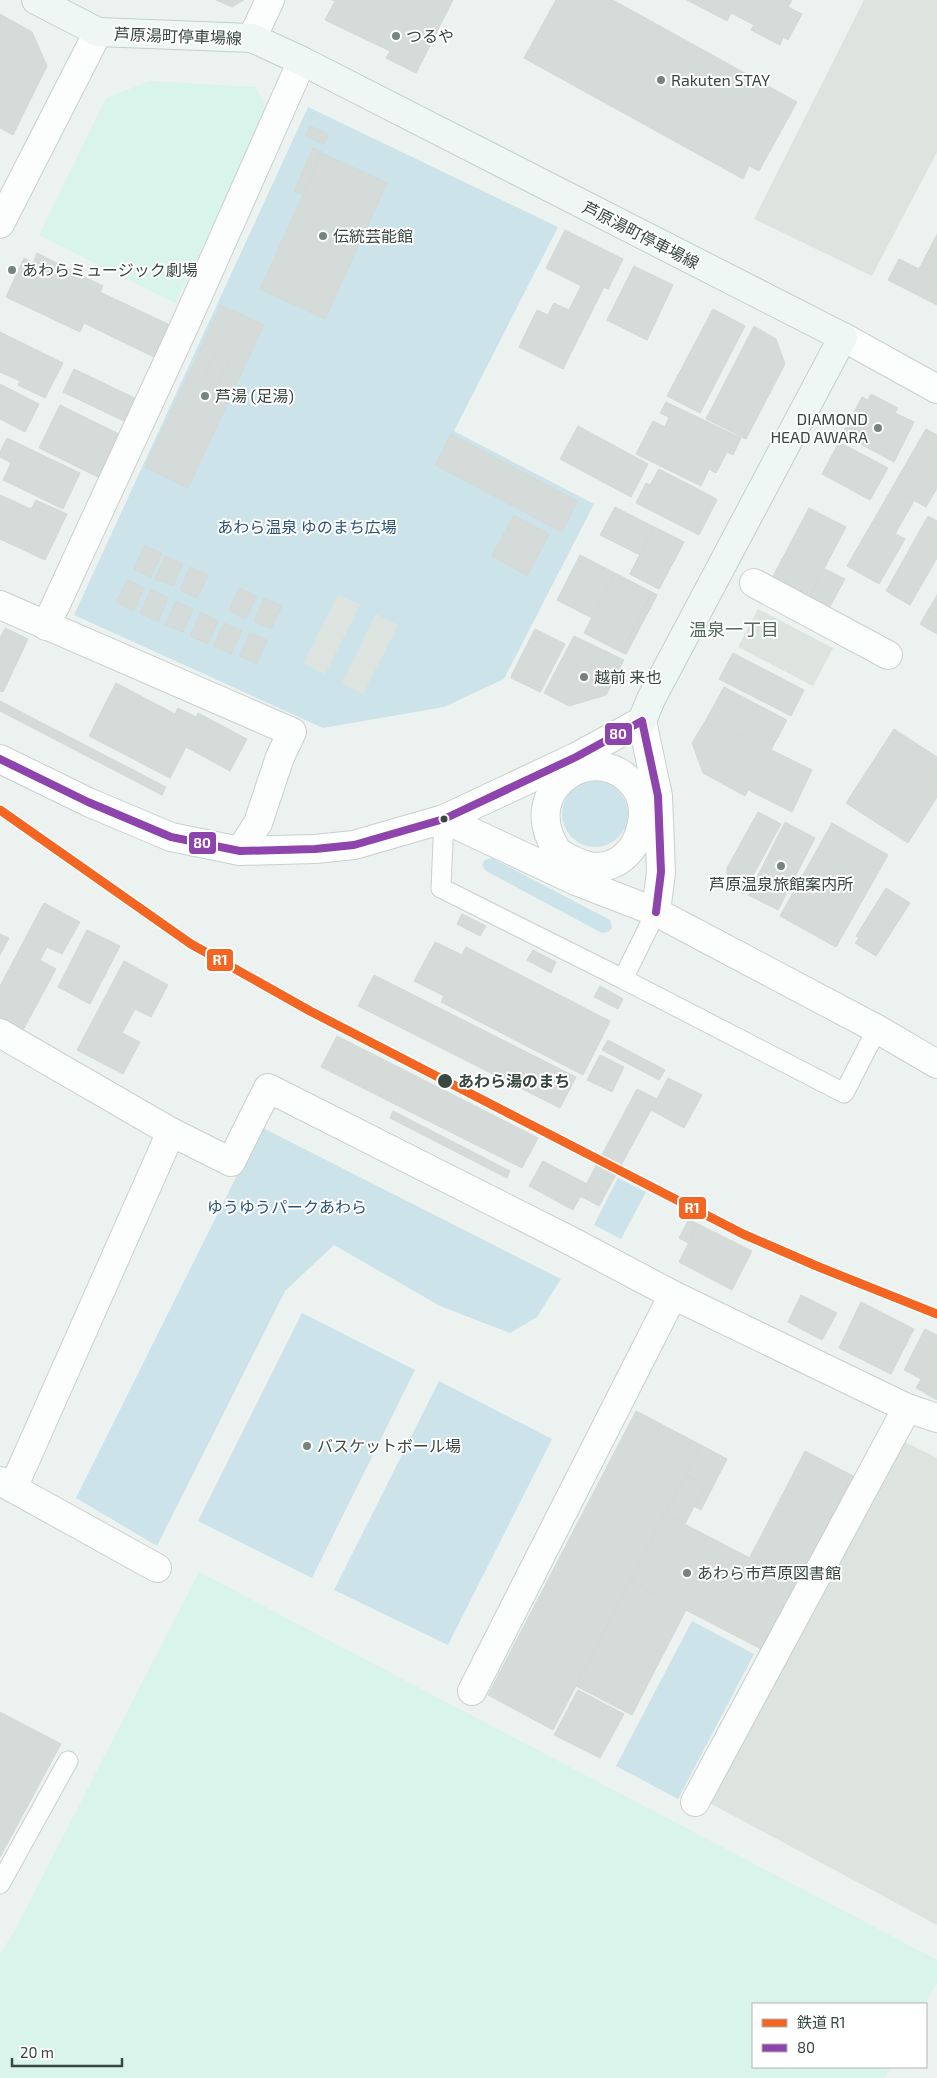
<svg xmlns="http://www.w3.org/2000/svg" width="937" height="2078" viewBox="0 0 937 2078" font-family="'Exo 2','Noto Sans JP',sans-serif">
<style>
.green{fill:#cde3ea}
.sand{fill:#d8f4eb}
.parking{fill:#dde4e0}
.building{fill:#d4dbd8;stroke:#d2dad6}
.lines{fill:none;stroke-linecap:round;stroke-linejoin:round}
.service-casing{stroke:#c9d0cd;stroke-width:21}
.minor-casing{stroke:#c9d0cd;stroke-width:30}
.tertiary-casing{stroke:#c9d0cd;stroke-width:30}
.secondary-casing{stroke:#c3d0cb;stroke-width:30}
.service{stroke:#fcfdfd;stroke-width:19}
.minor{stroke:#fcfdfd;stroke-width:28}
.tertiary{stroke:#fcfdfd;stroke-width:28}
.secondary{stroke:#eff7f4;stroke-width:28}
.bus-1-casing{stroke:#fff;stroke-width:11}
.bus-1{stroke:#8e44ad;stroke-width:8}
.rail-1-casing{stroke:#fff;stroke-width:12}
.rail-1{stroke:#f26522;stroke-width:9}
.poi-dot{fill:#77847d;stroke:#fff;stroke-width:2}
.bus-dot{fill:#384840;stroke:#fff;stroke-width:2}
.labels{text-anchor:middle;stroke-width:4;stroke-linejoin:round;paint-order:stroke}
.street-label{font-size:16px;fill:#384840;stroke:#fff}
.poi-label{font-size:16px;fill:#384840;stroke:#fff;text-anchor:start}
.park-label{font-size:16px;fill:#2d5278;stroke:#fff}
.stop-label{font-size:16px;font-weight:bold;fill:#384840;stroke:#fff;text-anchor:start}
.neighbourhood-label{font-size:18px;fill:#506a5c;stroke:#fff}
.line-badge{stroke:#fff;stroke-width:2}
.badge-label{font-size:14px;text-anchor:middle;font-weight:bold;fill:#fff}
</style>
<rect width="100%" height="100%" fill="#ecf2ef"/>
<!-- green -->
<g class="green">
<path d="M308 107 558 227 454 431 594 504 504 679 444 707 323 728 74 615Z"/>
<circle cx="595" cy="814" r="33"/>
<path d="M492 858 610 920 612 928 608 932 602 933 486 871 482 865 485 860Z"/>
<path d="M261 1127 561 1279 537 1317 510 1333 440 1306 334 1245 285 1291 157 1546 76 1498Z"/>
<path d="M618 1178 646 1192 621 1239 594 1225Z"/>
<path d="M302 1313 415 1370 312 1578 198 1521Z"/>
<path d="M439 1381 552 1439 448 1645 334 1590Z"/>
<path d="M692 1621 754 1654 678 1799 616 1766Z"/>
</g>
<!-- sand -->
<g class="sand">
<path d="M150 81 255 87 269 111 175 303 39 235 106 98Z"/>
<path d="M199 1572 937 1960V1982L925 2004H753V2067H891L884 2078H0V1954L15 1930Z"/>
</g>
<!-- parking -->
<g class="parking">
<path d="M864 0H937V152L872 276 754 219Z"/>
<path d="M338 595 360 605 325 674 303 663Z"/>
<path d="M758 609 833 648 813 686 738 647Z"/>
<path d="M376 614 398 625 363 694 342 683Z"/>
<path d="M899 1439 937 1458V1925L706 1801Z"/>
</g>
<!-- building -->
<g class="building">
<path d="M216 0H244L232 7Z"/>
<path d="M332 0H453L416 73 386 58 390 51 325 20 335 1Z"/>
<path d="M556 0H613L797 102 759 171 749 166 743 179 524 58Z"/>
<path d="M687 0H792L788 7 802 14 788 40 783 37 780 45 751 30 754 25 731 13 727 21Z"/>
<path d="M0 14 32 32 47 66 13 135 0 128Z"/>
<path d="M310 126 328 134 324 144 306 136Z"/>
<path d="M313 148 322 152 303 195 294 191Z"/>
<path d="M322 153 387 183 325 319 260 289Z"/>
<path d="M565 230 623 259 608 289 604 287 563 369 519 347 537 310 548 315 554 303 569 310 581 286 546 268Z"/>
<path d="M937 234V305L888 280 899 259 919 269Z"/>
<path d="M37 253 103 286 100 292 172 326 156 358 84 323 80 332 6 297 24 258 33 263Z"/>
<path d="M634 266 673 285 647 340 607 320Z"/>
<path d="M221 305 264 325 188 488 145 467Z"/>
<path d="M713 309 745 326 700 413 667 396Z"/>
<path d="M754 326 776 339 785 364 746 439 706 419Z"/>
<path d="M0 332 63 363 45 398 18 385 20 381 0 372Z"/>
<path d="M215 354 229 361 216 387 202 380Z"/>
<path d="M74 369 141 401 130 424 63 392Z"/>
<path d="M0 384 39 404 25 432 0 419Z"/>
<path d="M871 394 898 408 895 413 914 422 894 462 842 434 862 397 868 400Z"/>
<path d="M666 402 741 438 733 455 727 452 716 473 709 469 701 486 636 454 653 421 665 427 669 417 660 413Z"/>
<path d="M60 405 129 439 108 482 39 448Z"/>
<path d="M578 426 648 464 631 497 560 459Z"/>
<path d="M926 429 937 435V488L926 507 892 488Z"/>
<path d="M451 434 578 501 562 532 435 465Z"/>
<path d="M7 438 80 473 63 509 3 480 11 463 0 457V452Z"/>
<path d="M839 442 888 468 870 500 822 474Z"/>
<path d="M659 469 713 497 695 533 636 503 646 483 650 485Z"/>
<path d="M892 488 914 501 895 534 873 521Z"/>
<path d="M0 495 31 509 36 500 67 514 45 560 0 539Z"/>
<path d="M713 497 717 500 699 535 695 533Z"/>
<path d="M615 507 654 527 640 555 600 535Z"/>
<path d="M809 508 846 527 808 599 771 580Z"/>
<path d="M514 515 549 534 527 576 492 556Z"/>
<path d="M928 516 937 521V558L910 605 886 591Z"/>
<path d="M873 521 905 539 879 584 847 566Z"/>
<path d="M654 527 684 542 659 589 630 574Z"/>
<path d="M654 527 684 542 659 589 630 574Z"/>
<path d="M144 546 162 553 151 577 134 569Z"/>
<path d="M580 555 615 573 592 618 557 600Z"/>
<path d="M165 556 183 564 173 586 155 579Z"/>
<path d="M190 567 208 575 197 598 180 590Z"/>
<path d="M825 569 845 579 828 610 808 599Z"/>
<path d="M615 573 652 592 621 652 584 633Z"/>
<path d="M127 580 144 587 134 611 116 602Z"/>
<path d="M239 588 257 596 246 619 229 611Z"/>
<path d="M151 590 168 598 158 622 140 613Z"/>
<path d="M652 592 657 595 644 620 639 618Z"/>
<path d="M652 592 657 595 626 654 621 652Z"/>
<path d="M937 595V634L920 624Z"/>
<path d="M264 598 282 606 271 629 254 621Z"/>
<path d="M176 601 193 609 183 632 165 625Z"/>
<path d="M201 612 218 621 208 644 190 636Z"/>
<path d="M224 623 242 631 231 654 214 646Z"/>
<path d="M635 625 640 627 626 654 621 652Z"/>
<path d="M5 628 28 639 3 692 0 691V638Z"/>
<path d="M535 629 565 644 542 689 512 674Z"/>
<path d="M250 633 267 640 257 664 239 656Z"/>
<path d="M574 636 624 660 606 695 569 706 544 693Z"/>
<path d="M733 653 804 690 791 716 719 679Z"/>
<path d="M512 674 542 689 540 692 511 678Z"/>
<path d="M116 683 175 714 178 708 196 717 198 713 247 739 230 771 186 747 170 778 89 736Z"/>
<path d="M724 687 787 720 771 750 707 718Z"/>
<path d="M0 701 166 787 162 795 0 711Z"/>
<path d="M707 718 812 770 792 812 748 790 745 796 703 773 692 743Z"/>
<path d="M894 729 937 757V797L908 843 846 803Z"/>
<path d="M758 812 781 824 750 881 727 868Z"/>
<path d="M785 822 815 838 778 910 748 895Z"/>
<path d="M832 823 888 855 836 947 780 916Z"/>
<path d="M727 868 750 881 744 894 727 886Z"/>
<path d="M886 888 910 903 876 956 855 943 859 938 856 936Z"/>
<path d="M44 903 80 922 62 954 47 947 40 960 56 969 22 1032 0 1020V986Z"/>
<path d="M462 914 486 926 480 936 457 924Z"/>
<path d="M87 930 120 946 90 1004 58 987Z"/>
<path d="M0 934 9 938 0 955Z"/>
<path d="M435 942 462 955 466 947 610 1021 583 1075 441 1002 444 996 414 981Z"/>
<path d="M533 950 556 962 551 973 527 960Z"/>
<path d="M124 961 168 985 151 1017 135 1009 122 1033 140 1042 123 1074 77 1050Z"/>
<path d="M374 975 576 1077 560 1108 358 1006Z"/>
<path d="M600 986 623 999 618 1009 594 997Z"/>
<path d="M337 1036 538 1138 522 1168 321 1067Z"/>
<path d="M608 1040 665 1070 659 1080 602 1050Z"/>
<path d="M600 1055 624 1067 612 1092 587 1080Z"/>
<path d="M668 1078 702 1095 684 1128 651 1110Z"/>
<path d="M637 1089 657 1099 599 1206 580 1196Z"/>
<path d="M393 1111 510 1171 507 1178 390 1118Z"/>
<path d="M543 1161 587 1184 573 1210 529 1186Z"/>
<path d="M689 1219 698 1224 688 1243 679 1238Z"/>
<path d="M698 1224 752 1251 732 1290 679 1262Z"/>
<path d="M801 1295 837 1313 822 1340 788 1322Z"/>
<path d="M861 1302 914 1329 891 1374 839 1348Z"/>
<path d="M925 1329 937 1335V1400L916 1388 921 1379 904 1370Z"/>
<path d="M636 1411 701 1445 553 1730 488 1695Z"/>
<path d="M701 1445 727 1459 701 1510 675 1496Z"/>
<path d="M805 1451 853 1476 798 1583 750 1557Z"/>
<path d="M686 1475 705 1485 685 1524 665 1514Z"/>
<path d="M665 1514 798 1583 763 1650 630 1581Z"/>
<path d="M630 1581 686 1610 632 1715 576 1686Z"/>
<path d="M578 1690 624 1714 600 1758 554 1735Z"/>
<path d="M0 1712 61 1744 0 1857Z"/>
</g>
<g class="lines">
<defs>
<g id="service">
<path d="M444 819 441 888 623 979 656 912"/>
<path d="M623 979 844 1093 877 1029"/>
<path d="M0 1884 68 1761"/>
</g>
<g id="minor">
<path d="M252 38 270 0"/>
<path d="M754 583 888 655"/>
<path d="M0 605 292 732 280 757 258 823 240 851"/>
<path d="M46 626 188 318 302 61"/>
<path d="M551 869 558 852C514 788 598 736 635 787 643 798 645 814 641 827 636 851 616 871 589 866 578 864 568 858 558 852"/>
<path d="M0 1033 171 1132 231 1162 268 1088 571 1241 673 1295 907 1408 937 1418"/>
<path d="M0 1481 157 1568"/>
<path d="M13 1488 171 1132"/>
<path d="M472 1691 673 1295"/>
<path d="M695 1802 907 1408"/>
</g>
<g id="tertiary">
<path d="M0 224 98 32"/>
<path d="M843 337 937 389"/>
<path d="M0 759 88 802 171 837 240 851 315 849 354 845 444 819 576 757 642 721 658 796 661 872 656 912"/>
<path d="M444 819 576 881 656 912 877 1029 937 1064"/>
</g>
<path id="secondary" d="M36 0 98 32 252 38 302 61 843 337 651 699 642 721"/>
</defs>
<!-- service casing -->
<use href="#service" class="service-casing"/>
<!-- minor casing -->
<use href="#minor" class="minor-casing"/>
<!-- tertiary casing -->
<use href="#tertiary" class="tertiary-casing"/>
<!-- secondary casing -->
<use href="#secondary" class="secondary-casing"/>
<!-- service -->
<use href="#service" class="service"/>
<!-- minor -->
<use href="#minor" class="minor"/>
<!-- tertiary -->
<use href="#tertiary" class="tertiary"/>
<!-- secondary -->
<use href="#secondary" class="secondary"/>
<defs>
<path id="bus-1" d="M0 759 88 802 171 837 240 851 315 849 354 845 444 819 576 757 642 721 658 796 661 872 656 912"/>
</defs>
<!-- bus-1 casing -->
<use href="#bus-1" class="bus-1-casing"/>
<!-- bus-1 -->
<use href="#bus-1" class="bus-1"/>
<defs>
<path id="rail-1" d="M0 810 191 944 310 1011 743 1234 819 1267 937 1314"/>
</defs>
<!-- rail-1 casing -->
<use href="#rail-1" class="rail-1-casing"/>
<!-- rail-1 -->
<use href="#rail-1" class="rail-1"/>
</g>
<!-- markers -->
<g class="poi-dot">
<circle cx="396" cy="36" r="5"/>
<circle cx="661" cy="80" r="5"/>
<circle cx="323" cy="236" r="5"/>
<circle cx="12" cy="270" r="5"/>
<circle cx="205" cy="396" r="5"/>
<circle cx="878" cy="428" r="5"/>
<circle cx="584" cy="677" r="5"/>
<circle cx="781" cy="866" r="5"/>
<circle cx="307" cy="1446" r="5"/>
<circle cx="687" cy="1573" r="5"/>
</g>
<g class="bus-dot">
<circle cx="444" cy="819" r="4.5"/>
<circle cx="445" cy="1081" r="8"/>
</g>
<g class="labels">
<!-- street labels -->
<g class="street-label">
<text transform="translate(178 36) rotate(2)" y="6">芦原湯町停車場線</text>
<text transform="translate(641 235) rotate(27)" y="6">芦原湯町停車場線</text>
</g>
<!-- poi labels -->
<g class="poi-label">
<text x="406" y="42">つるや</text>
<text x="671" y="86">Rakuten STAY</text>
<text x="333" y="242">伝統芸能館</text>
<text x="22" y="276">あわらミュージック劇場</text>
<text x="215" y="402">芦湯 (足湯)</text>
<text x="868" y="425" text-anchor="end">DIAMOND<tspan x="868" dy="18">HEAD AWARA</tspan></text>
<text x="594" y="683">越前 来也</text>
<text x="781" y="890" text-anchor="middle">芦原温泉旅館案内所</text>
<text x="317" y="1452">バスケットボール場</text>
<text x="697" y="1579">あわら市芦原図書館</text>
</g>
<!-- park labels -->
<g class="park-label">
<text x="307" y="533">あわら温泉 ゆのまち広場</text>
<text x="287" y="1213">ゆうゆうパークあわら</text>
</g>
<!-- stop labels -->
<g class="stop-label">
<text x="458" y="1087">あわら湯のまち</text>
</g>
<!-- neighbourhood labels -->
<g class="neighbourhood-label">
<text x="734" y="636">温泉一丁目</text>
</g>
</g>
<g class="line-badge">
<rect x="604" y="722" width="29" height="24" rx="5" fill="#8e44ad"/>
<rect x="188" y="831" width="29" height="24" rx="5" fill="#8e44ad"/>
<rect x="206" y="948" width="28" height="24" rx="5" fill="#f26522"/>
<rect x="678" y="1196" width="29" height="24" rx="5" fill="#f26522"/>
</g>
<g class="badge-label">
<text x="618" y="739">80</text>
<text x="202" y="848">80</text>
<text x="220" y="965">R1</text>
<text x="692" y="1213">R1</text>
</g>
<!-- legend -->
<rect x="752" y="2003" width="175" height="65" fill="#ffffff" stroke="#afb6b3"/>
<rect x="762" y="2019" width="25" height="8" fill="#f26522" stroke="#afb6b3"/>
<text x="797" y="2028" font-size="15" fill="#384840">鉄道 R1</text>
<rect x="762" y="2044" width="25" height="8" fill="#8e44ad" stroke="#afb6b3"/>
<text x="797" y="2053" font-size="15" fill="#384840">80</text>
<!-- scale -->
<path d="M12 2058v8h110v-8" fill="none" stroke="#384840" stroke-width="2.5"/>
<text x="20" y="2058" font-size="15" fill="#384840" stroke="#ffffff" stroke-width="4" paint-order="stroke">20 m</text>
</svg>
